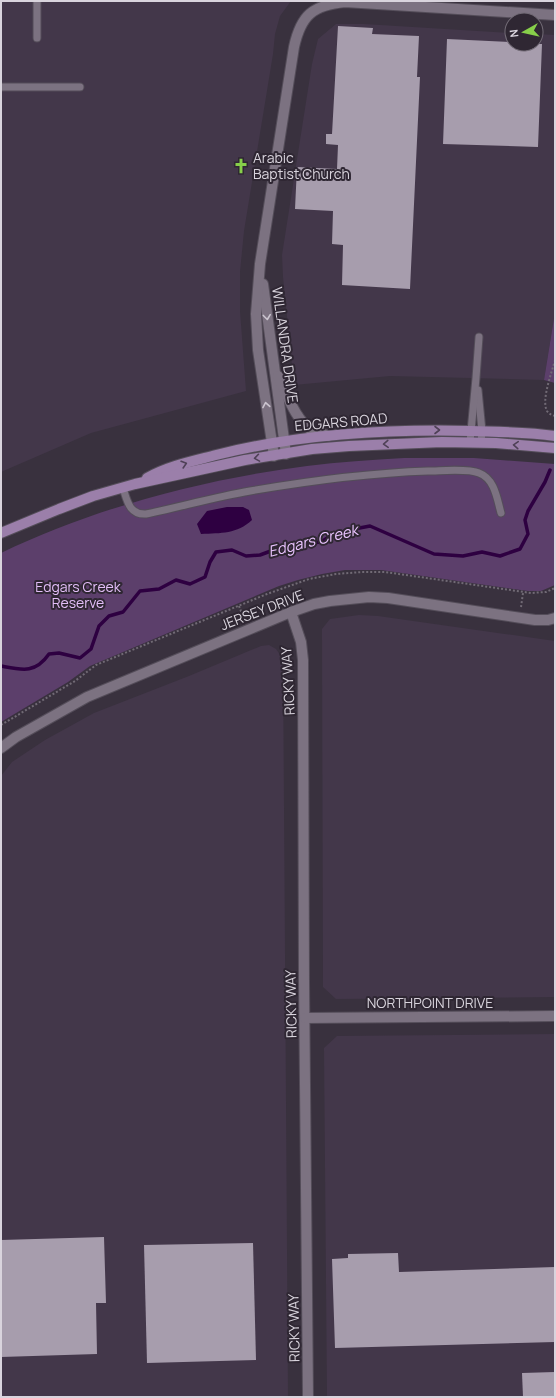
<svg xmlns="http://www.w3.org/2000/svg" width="556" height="1398" viewBox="0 0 556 1398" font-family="Manrope,sans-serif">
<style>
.built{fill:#43374a}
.green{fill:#5c3f6b}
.water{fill:#2e0041}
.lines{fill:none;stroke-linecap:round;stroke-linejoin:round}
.stream{stroke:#2e0041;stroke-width:3.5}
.building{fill:#a79dad}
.service-casing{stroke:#544d59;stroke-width:9}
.minor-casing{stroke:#544d59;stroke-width:12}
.primary-casing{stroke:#544d59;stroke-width:12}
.path{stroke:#716a75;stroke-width:2;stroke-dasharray:2 2;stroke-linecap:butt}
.service{stroke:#7c7281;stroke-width:7}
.minor{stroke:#7c7281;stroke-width:10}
.primary{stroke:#9b7faa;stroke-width:10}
.oneway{stroke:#cbc5cf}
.oneway2{stroke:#4f4157}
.labels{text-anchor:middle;stroke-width:4;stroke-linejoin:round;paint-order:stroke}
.poi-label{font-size:14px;fill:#d9d4dd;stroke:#2f2733;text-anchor:start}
.street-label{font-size:14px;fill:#d9d4dd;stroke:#2f2733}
.park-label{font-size:14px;fill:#e2bdf7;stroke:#2f2733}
.water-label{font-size:15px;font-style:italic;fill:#eac4ff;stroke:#2f2733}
</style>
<rect width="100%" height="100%" fill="#39313e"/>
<!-- built -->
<g class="built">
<path d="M1 1H291L280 16 275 34 273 54 244 231 240 272V311L246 391 91 433 1 472Z"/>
<path d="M336 24H364L512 33V44H536V34L555 35V312L544 380 390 376 294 385 283 277 282 255 312 64 318 39Z"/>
<path d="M359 615 378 616 555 641V997L336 999 323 987 322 629 330 619Z"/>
<path d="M269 645 276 649 283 659 288 1397H1V776L12 762 45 740 94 713 189 676 261 646Z"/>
<path d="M555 1034V1397H327L324 1048 337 1036Z"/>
</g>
<!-- green -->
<g class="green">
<path d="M555 312V383L544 380Z"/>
<path d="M404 458H474L555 464V585L541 591H528L381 570H345L322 574 298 580 279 586 90 666 68 682 1 722V553C94 508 204 479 307 466 339 462 371 460 404 458Z"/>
</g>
<!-- water -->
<path class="water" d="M227 507H243L249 510 252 520C237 534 221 533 201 534L197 524 207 511Z"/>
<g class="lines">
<!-- stream -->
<path class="stream" d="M1 666C22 670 35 674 49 654L59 653 80 658 91 649 99 626 109 616 123 612 140 591 159 589 176 580 190 584 205 577 210 562 216 552 232 550 246 556 260 555 287 545 321 542 332 535 349 530 370 526 434 554 463 556 482 552 500 556 520 549 528 534 525 520 528 511 545 482 550 470"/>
</g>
<!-- building -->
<g class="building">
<path d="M338 26 373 28 372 34 419 36 417 77H420L410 289 342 285 343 245 332 244 333 211 295 209 297 167 337 169 338 145 326 144V134H332Z"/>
<path d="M447 39 512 42V44H542L538 147 443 144Z"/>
<path d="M104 1237 106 1303H96L97 1354 1 1357V1240Z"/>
<path d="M253 1243 256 1360 147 1363 144 1245Z"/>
<path d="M398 1253 399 1272 555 1267V1342L335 1348 332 1259 348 1258V1254Z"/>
<path d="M555 1372V1397H523L522 1373Z"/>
</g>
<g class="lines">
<defs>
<g id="service">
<path d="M37 38V1"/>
<path d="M1 87H80"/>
<path d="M478 390 482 431 481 443"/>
<path d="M470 442 476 378 479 337"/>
<path d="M123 488C127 500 129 515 146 514 180 507 215 497 250 491 308 481 368 473 428 471 440 471 468 468 479 473 495 479 497 499 501 513"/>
</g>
<g id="minor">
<path d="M263 284 286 454"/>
<path d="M278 376C286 392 296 422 313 431 318 433 324 434 328 436"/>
<path d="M274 456 258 350 256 314 260 264 268 213 294 47C301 15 313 5 345 2L555 15"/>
<path d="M291 612 301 642 303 660 304 980 308 1397"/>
<path d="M1 748 16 737 87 697 291 612 314 604 330 601 369 597 388 598 535 620H548L555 618"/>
<path d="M305 1018 555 1016"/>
</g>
<g id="primary">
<path d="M147 478C168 466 193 461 216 455 299 434 385 429 471 431 499 432 527 432 555 436"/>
<path d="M1 533 59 509 93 496 135 484 245 460 312 449 349 446 442 442 496 443 555 448"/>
</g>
</defs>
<!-- service casing -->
<use href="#service" class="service-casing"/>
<!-- minor casing -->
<use href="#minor" class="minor-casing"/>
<!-- primary casing -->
<use href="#primary" class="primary-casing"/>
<!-- path -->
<g class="path">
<path d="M555 360C552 372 541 400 547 411 549 414 552 415 555 416"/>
<path d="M239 606 244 619"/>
<path d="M521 607 523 593"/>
<path d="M1 725 75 681 96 665 267 594 309 579 336 574 362 572H385L531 593 546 592 555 588"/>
</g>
<!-- service -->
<use href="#service" class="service"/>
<!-- minor -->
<use href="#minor" class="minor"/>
<!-- primary -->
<use href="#primary" class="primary"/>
</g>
<!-- one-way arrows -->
<defs><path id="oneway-chevron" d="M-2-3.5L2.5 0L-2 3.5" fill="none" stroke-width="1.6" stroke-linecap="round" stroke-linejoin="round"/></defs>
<g class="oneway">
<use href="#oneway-chevron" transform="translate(267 317) rotate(83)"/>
<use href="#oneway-chevron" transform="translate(266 405) rotate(-100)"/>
</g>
<g class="oneway2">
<use href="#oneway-chevron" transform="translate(437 430)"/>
<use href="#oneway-chevron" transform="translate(386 444) rotate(177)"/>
<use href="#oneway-chevron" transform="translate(516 445) rotate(-176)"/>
<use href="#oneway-chevron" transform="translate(257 458) rotate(171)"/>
<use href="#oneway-chevron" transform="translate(184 464) rotate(-17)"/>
</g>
<!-- icons -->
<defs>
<symbol id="church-bare" viewBox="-9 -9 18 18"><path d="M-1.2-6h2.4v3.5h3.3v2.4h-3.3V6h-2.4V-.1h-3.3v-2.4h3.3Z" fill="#87cf4a" stroke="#2f2733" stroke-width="2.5" paint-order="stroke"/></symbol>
</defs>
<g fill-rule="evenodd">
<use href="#church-bare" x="230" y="155" width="22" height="22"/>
</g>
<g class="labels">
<!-- poi labels -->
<g class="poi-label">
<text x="253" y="163">Arabic<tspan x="253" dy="16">Baptist Church</tspan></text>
</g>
<!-- street labels -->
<g class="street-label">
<text transform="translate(285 345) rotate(82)" y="5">WILLANDRA DRIVE</text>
<text transform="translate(341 422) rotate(-5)" y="5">EDGARS ROAD</text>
<text transform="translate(262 610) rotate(-21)" y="5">JERSEY DRIVE</text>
<text transform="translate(288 681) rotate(-93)" y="5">RICKY WAY</text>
<text x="430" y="1008">NORTHPOINT DRIVE</text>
<text transform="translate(291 1004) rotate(-91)" y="5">RICKY WAY</text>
<text transform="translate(294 1328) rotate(-91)" y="5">RICKY WAY</text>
</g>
<!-- park labels -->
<g class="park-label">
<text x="78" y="592">Edgars Creek<tspan x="78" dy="16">Reserve</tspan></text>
</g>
<!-- water labels -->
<g class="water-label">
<text transform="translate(313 541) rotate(-14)" y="5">Edgars Creek</text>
</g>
</g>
<!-- border -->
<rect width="556" height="1398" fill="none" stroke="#d9d4dd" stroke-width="4"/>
<!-- north arrow -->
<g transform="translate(524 32) rotate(262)"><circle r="19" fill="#2f2733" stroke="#736c77"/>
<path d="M0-3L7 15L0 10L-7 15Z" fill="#87cf4a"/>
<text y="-6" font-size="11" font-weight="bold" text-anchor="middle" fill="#d9d4dd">N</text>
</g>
</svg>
